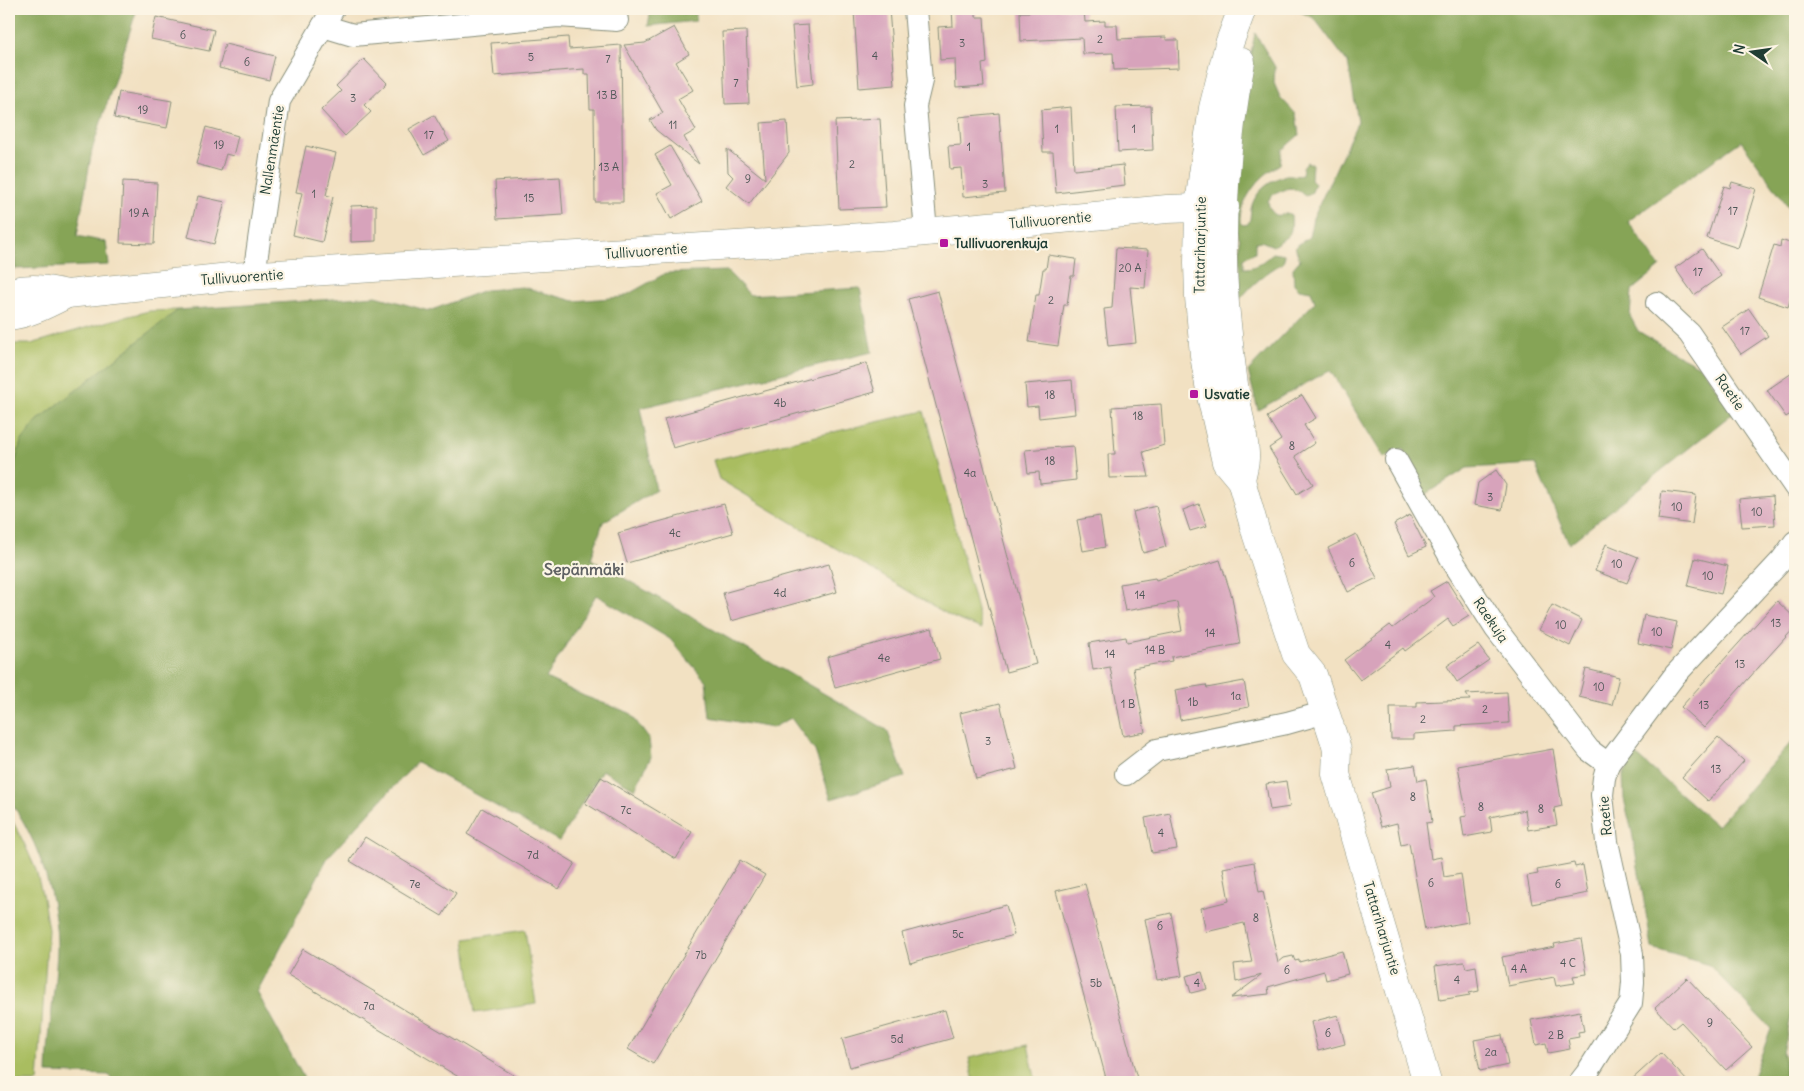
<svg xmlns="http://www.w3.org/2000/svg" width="1804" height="1091" viewBox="0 0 1804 1091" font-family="Delius,sans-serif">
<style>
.green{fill:#a9bd61;stroke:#647d4a}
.forest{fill:#86a457;stroke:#527046}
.building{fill:#d7a3bb}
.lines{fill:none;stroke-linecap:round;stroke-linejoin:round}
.minor-casing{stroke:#888f7b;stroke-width:24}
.major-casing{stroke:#888f7b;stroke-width:29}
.minor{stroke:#fff;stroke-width:22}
.major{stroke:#fff;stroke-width:28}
.poi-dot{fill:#b5179e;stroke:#fcf5e5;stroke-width:2}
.labels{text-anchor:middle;stroke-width:4.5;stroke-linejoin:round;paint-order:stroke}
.number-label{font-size:11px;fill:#4d5656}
.street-label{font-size:14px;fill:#1f3d34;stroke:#fcf5e5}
.poi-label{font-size:14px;font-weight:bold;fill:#1f3d34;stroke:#fcf5e5;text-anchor:start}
.quarter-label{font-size:16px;font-weight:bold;fill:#5f6163;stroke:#fcf5e5}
</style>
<rect width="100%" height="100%" fill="#fcf5e5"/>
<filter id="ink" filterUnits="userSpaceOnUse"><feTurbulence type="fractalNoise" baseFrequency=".02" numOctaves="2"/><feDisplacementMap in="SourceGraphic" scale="10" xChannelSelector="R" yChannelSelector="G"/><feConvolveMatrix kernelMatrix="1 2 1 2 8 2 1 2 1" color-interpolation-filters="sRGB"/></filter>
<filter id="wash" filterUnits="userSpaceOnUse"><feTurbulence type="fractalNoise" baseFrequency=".0096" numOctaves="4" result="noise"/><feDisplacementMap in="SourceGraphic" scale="20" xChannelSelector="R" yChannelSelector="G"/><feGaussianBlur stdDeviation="1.12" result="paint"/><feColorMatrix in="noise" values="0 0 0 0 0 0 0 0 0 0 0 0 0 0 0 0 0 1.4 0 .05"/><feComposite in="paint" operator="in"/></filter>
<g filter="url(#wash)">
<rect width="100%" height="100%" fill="#f2e1c2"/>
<!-- green -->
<g class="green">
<path d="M9 124 16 194 15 269H9Z"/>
<path d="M178 310 37 421 21 442 9 485V344H31L109 321 149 311Z"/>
<path d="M924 411 982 629 952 617 719 479 713 460Z"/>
<path d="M9 814 24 843 36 870 43 898 48 930 38 1082H9Z"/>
<path d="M525 930 536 1004 475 1013 465 939Z"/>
<path d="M1028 1045 1036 1082H974L969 1058Z"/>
<path d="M1783 1053 1795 1069V1082H1786Z"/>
</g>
<!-- forest -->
<g class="forest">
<path d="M9 9H137L92 150 77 236 106 242 109 265 15 269 16 194 9 124Z"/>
<path d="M651 9H696V21L648 26Z"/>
<path d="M1294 9H1795V216L1741 141 1628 221 1660 267 1632 290 1630 316 1638 331 1678 355 1703 368 1733 413 1569 544 1535 464 1467 468 1424 495 1403 449 1384 458 1330 370 1258 410 1248 371 1315 302 1311 291 1299 289 1294 284 1293 268 1300 260 1295 247 1309 237 1313 218 1358 121 1348 63 1314 18Z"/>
<path d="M1255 33 1275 67 1274 83 1280 97 1296 114 1299 135 1282 150 1280 164C1260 176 1240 198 1241 223L1244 225 1248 224C1251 219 1250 215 1251 209 1254 193 1268 182 1283 176 1289 173 1295 177 1302 175L1303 167 1307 162 1312 164 1311 179 1315 183 1312 192 1305 196 1299 191 1289 188 1272 195 1268 201C1269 209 1272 214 1279 216L1287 213 1291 215C1293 237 1289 235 1273 246L1261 241 1256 242 1255 244V252L1244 258V268C1255 269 1265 260 1273 253L1285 255 1283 263C1266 272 1253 284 1240 299V240L1231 210 1238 117Z"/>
<path d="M727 271 750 295 860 288 872 352 640 408 656 490 603 522 591 559 887 730 905 777 831 799 815 751 791 718 772 728 710 717 706 681 670 639 596 595 546 678 584 696 630 713 649 739 651 757 635 789 602 770 559 841 417 762 328 857 257 992 306 1082H113L109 1075 47 1073C48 1032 55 992 57 951 58 902 39 839 9 800V485L21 442 37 421 178 310 376 296 429 311 485 290 523 287 574 301 623 297 666 273Z"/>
<path d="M1795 738V999L1783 1053 1786 1082H1751L1771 1029 1709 965 1652 948 1632 832 1624 799 1623 776 1635 754 1717 826Z"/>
</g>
<g id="blocks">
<!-- building -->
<g class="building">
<path d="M889 9 895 85 859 88 854 11Z"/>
<path d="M952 9H976V17H984L987 63 982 64 984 86 956 88 955 59 940 60 938 27 953 26Z"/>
<path d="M1029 9H1084L1085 22 1105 21V25H1117L1118 39 1166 37V40H1178L1179 68 1114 70 1113 53 1083 54 1082 38 1021 41 1020 12H1029Z"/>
<path d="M156 17 214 30 209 51 151 39Z"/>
<path d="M808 25 813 84 797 86 792 26Z"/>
<path d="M674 27 689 54 676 62 693 90 678 99 696 130 684 137 699 164 656 130 650 120 663 113 624 45 645 43Z"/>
<path d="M746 31 749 103 725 104 722 32Z"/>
<path d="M568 37 569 49 621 45 623 202H595L594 109H590L589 74H584V69L494 76 491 43Z"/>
<path d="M225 44 275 56 269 80 219 68Z"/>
<path d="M364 59 387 83 364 105 371 112 345 136 321 110 341 91 336 86Z"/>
<path d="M119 92 172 101 167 128 114 118Z"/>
<path d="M1151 106 1153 150 1118 152 1116 107Z"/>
<path d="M1071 107 1074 170 1123 165 1125 185 1056 193 1053 152H1043L1041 110Z"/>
<path d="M999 113 1005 193 963 197 961 168 950 169 948 146 961 145 959 117Z"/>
<path d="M434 115 449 141 424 155 409 129Z"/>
<path d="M880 119 886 207 839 209 835 121Z"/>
<path d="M787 121 789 153 749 204 726 186 733 177 728 172 727 149 765 179 761 123Z"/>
<path d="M206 127 238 136 233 156 226 154 221 171 196 164Z"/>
<path d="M306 146 336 153 326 195 333 197 322 242 293 235 302 193 296 192Z"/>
<path d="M670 146 702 201 671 219 657 193 672 185 655 155Z"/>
<path d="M560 177 563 215 497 219 495 181Z"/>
<path d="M123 181 157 183 154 244 120 243Z"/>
<path d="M1732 182 1756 189 1738 248 1707 238 1724 186 1730 188Z"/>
<path d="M198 196 225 202 214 244 188 237Z"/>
<path d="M376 205V241L351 242V206Z"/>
<path d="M1781 240 1795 245V284L1788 307 1758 297 1774 245 1780 247Z"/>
<path d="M1116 248 1148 250 1145 288 1130 287 1136 343 1108 346 1104 309 1112 308Z"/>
<path d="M1702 249 1721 276 1694 295 1675 268Z"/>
<path d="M1048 255 1076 259 1074 276H1071L1067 305H1064L1058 346 1029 342 1036 295H1039L1043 269H1046Z"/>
<path d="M938 291 1036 664 1006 672 908 299Z"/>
<path d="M1749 309 1768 336 1741 354 1722 327Z"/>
<path d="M866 363 875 392 673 448 664 419Z"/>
<path d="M1795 371V411L1786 417 1767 390Z"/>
<path d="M1072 380 1075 414 1039 418 1038 406 1027 407 1025 384Z"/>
<path d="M1302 395 1316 418 1304 425 1315 443 1295 456 1313 484 1297 494 1269 448 1281 440 1267 417Z"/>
<path d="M1161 404 1164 445 1143 452 1149 477 1109 478 1108 454H1115L1112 407Z"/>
<path d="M1073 446 1076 480 1040 484 1039 472 1028 473 1025 450Z"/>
<path d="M1496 470 1506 485 1502 510 1474 505 1478 483Z"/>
<path d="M1662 491 1696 495 1692 524 1658 519Z"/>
<path d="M1773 496 1775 525 1742 527 1739 499Z"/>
<path d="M724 504 733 533 627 563 618 533Z"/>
<path d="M1199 504 1207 526 1190 531 1183 510Z"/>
<path d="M1156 506 1166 547 1143 553 1133 512Z"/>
<path d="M1410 515 1426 547 1409 555 1394 524Z"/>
<path d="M1100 516 1105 547 1083 551 1077 520Z"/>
<path d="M1356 534 1377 578 1348 592 1328 548Z"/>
<path d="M1606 544 1638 557 1627 583 1595 571Z"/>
<path d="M1695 558 1728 566 1721 594 1688 586Z"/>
<path d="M1220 560 1232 597 1240 644 1171 657 1172 661 1133 668 1145 732 1123 736 1110 667 1093 670 1089 643 1126 637 1127 642 1182 631 1177 602 1125 611 1120 584 1155 578 1156 580Z"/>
<path d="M829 564 837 592 731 621 723 593Z"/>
<path d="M1447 581 1469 616 1453 626 1448 619 1405 651 1403 648 1360 680 1344 660 1390 625 1393 628 1434 597 1430 591Z"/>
<path d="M1777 601 1795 618V627L1704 728 1681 707Z"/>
<path d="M1552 605 1582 620 1570 646 1539 630Z"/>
<path d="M1644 615 1677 622 1671 650 1638 643Z"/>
<path d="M932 628 940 659 835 688 827 657Z"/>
<path d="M1478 645 1489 660 1457 682 1447 666Z"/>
<path d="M1586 669 1619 677 1612 705 1579 697Z"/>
<path d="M1244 681 1249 707 1180 720 1175 690 1206 685 1207 688Z"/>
<path d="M1507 692 1509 723 1456 726V731L1414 734V739H1391L1390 707H1417V702L1470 700 1466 694Z"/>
<path d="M1000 703 1017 769 976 779 960 713Z"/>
<path d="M1718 737 1744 761 1708 801 1682 777Z"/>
<path d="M1553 749 1562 806 1554 808 1557 825 1528 830 1525 810 1490 817 1492 832 1464 837 1461 817 1467 816 1458 766Z"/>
<path d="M1415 765 1418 781 1426 779 1432 822 1426 823 1431 859 1441 857 1444 877 1461 874 1468 922 1425 930 1409 843 1401 845 1397 823 1381 827 1371 793 1390 787 1387 769Z"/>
<path d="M601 777 692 832 676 859 585 803Z"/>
<path d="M1286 781 1290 807 1270 810 1266 784Z"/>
<path d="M482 808 575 863 559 889 467 834Z"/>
<path d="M1170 813 1177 849 1152 853 1145 818Z"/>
<path d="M365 837 456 893 442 916 350 861Z"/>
<path d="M740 860 765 875 653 1064 628 1049Z"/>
<path d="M1254 862 1259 892 1263 891 1278 963 1284 958 1293 956 1295 961 1299 960V962L1342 951 1348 974 1326 980 1324 971 1268 987 1269 994 1231 998 1262 975 1236 982 1234 964 1252 962 1244 923 1206 932 1201 908 1229 901 1223 868Z"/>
<path d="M1574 863 1575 867 1583 865 1588 893 1532 904 1527 876 1538 874 1537 870Z"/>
<path d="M1085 884 1138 1082H1107L1070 944 1056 891Z"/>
<path d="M1006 905 1014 935 910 963 902 933Z"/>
<path d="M1171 913 1182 976 1157 980 1145 919Z"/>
<path d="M1581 939 1587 974 1573 976 1575 983 1556 986 1554 977 1508 986 1502 957 1555 947 1554 944Z"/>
<path d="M303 949 467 1047 525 1082H467L288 975Z"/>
<path d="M1464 962 1466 968 1476 966 1479 991 1469 993 1470 995 1440 1000 1435 966Z"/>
<path d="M1202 972 1207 989 1191 993 1186 976Z"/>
<path d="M1687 978 1752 1047 1726 1070 1681 1022 1674 1028 1655 1008Z"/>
<path d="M945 1010 953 1038 850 1067 842 1039Z"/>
<path d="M1580 1011 1584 1031 1578 1032 1579 1037 1568 1039 1570 1049 1548 1053 1546 1043 1536 1045 1531 1020Z"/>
<path d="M1338 1015 1345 1044 1318 1051 1311 1022Z"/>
<path d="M1502 1035 1508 1065 1480 1071 1474 1040Z"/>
<path d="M1661 1053 1688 1082H1629Z"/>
</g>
</g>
</g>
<g filter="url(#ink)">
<use href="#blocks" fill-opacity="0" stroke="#888f7b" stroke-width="1"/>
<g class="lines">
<defs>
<g id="minor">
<path d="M915 9 921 81 915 106 926 232"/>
<path d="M323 26 353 35 558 16 617 20"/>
<path d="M254 275 279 101 333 9"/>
<path d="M1657 303 1689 333 1795 487"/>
<path d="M1396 460 1452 560 1496 629 1589 750 1608 764"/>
<path d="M1126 774 1157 750 1287 723 1326 712"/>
<path d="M1580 1082 1587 1073 1631 1003 1633 982 1632 954 1607 842 1602 795 1604 778 1608 764 1675 675 1782 560 1795 542"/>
</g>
<g id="major">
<path d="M1242 9 1229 44 1213 108 1203 174 1199 207 1198 263 1199 297 1204 355 1211 396 1226 462 1241 480 1256 533 1296 654 1313 675 1335 742 1337 750 1336 774 1427 1082"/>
<path d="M9 292C30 287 47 289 67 294L230 277 894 235 1167 209 1225 207"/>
<path d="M9 316C29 314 49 303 67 294"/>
<path d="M1241 480C1242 473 1245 465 1245 458 1246 442 1238 415 1236 398 1231 367 1228 335 1225 304 1219 227 1226 138 1241 62"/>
</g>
</defs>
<!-- minor casing -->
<use href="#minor" class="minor-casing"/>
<!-- major casing -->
<use href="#major" class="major-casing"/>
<!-- minor -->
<use href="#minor" class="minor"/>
<!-- major -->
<use href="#major" class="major"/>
</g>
</g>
<!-- markers -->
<g class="poi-dot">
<rect x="939" y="238" width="10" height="10" rx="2.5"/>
<rect x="1189" y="389" width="10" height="10" rx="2.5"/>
</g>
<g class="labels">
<!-- number labels -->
<g class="number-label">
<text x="183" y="39">6</text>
<text x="1100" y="43">2</text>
<text x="962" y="47">3</text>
<text x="875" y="60">4</text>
<text x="531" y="61">5</text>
<text x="608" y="63">7</text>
<text x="247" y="66">6</text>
<text x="736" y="87">7</text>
<text x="607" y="99">13 B</text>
<text x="353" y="102">3</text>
<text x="143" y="114">19</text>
<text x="673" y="129">11</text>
<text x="1057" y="133">1</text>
<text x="1134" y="133">1</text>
<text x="429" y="139">17</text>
<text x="219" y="149">19</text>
<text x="969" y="151">1</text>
<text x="852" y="168">2</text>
<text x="609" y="171">13 A</text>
<text x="748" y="183">9</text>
<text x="985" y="188">3</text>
<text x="314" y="198">1</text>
<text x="529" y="202">15</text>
<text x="1733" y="215">17</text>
<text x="139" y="217">19 A</text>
<text x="1130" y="272">20 A</text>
<text x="1698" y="276">17</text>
<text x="1051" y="304">2</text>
<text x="1745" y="335">17</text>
<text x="1050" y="399">18</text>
<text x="780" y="407">4b</text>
<text x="1138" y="420">18</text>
<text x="1292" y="450">8</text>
<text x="1050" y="465">18</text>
<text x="970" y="477">4a</text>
<text x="1490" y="501">3</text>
<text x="1677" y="511">10</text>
<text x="1757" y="516">10</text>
<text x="675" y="537">4c</text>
<text x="1352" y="567">6</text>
<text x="1617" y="568">10</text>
<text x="1708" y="580">10</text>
<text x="780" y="597">4d</text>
<text x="1140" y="599">14</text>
<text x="1776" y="627">13</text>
<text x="1561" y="629">10</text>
<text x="1657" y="636">10</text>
<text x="1210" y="637">14</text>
<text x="1388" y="649">4</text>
<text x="1155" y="654">14 B</text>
<text x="1110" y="658">14</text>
<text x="884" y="662">4e</text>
<text x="1740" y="668">13</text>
<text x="1599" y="691">10</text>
<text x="1236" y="700">1a</text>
<text x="1193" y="706">1b</text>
<text x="1128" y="708">1 B</text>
<text x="1704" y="709">13</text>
<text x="1485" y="713">2</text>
<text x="1423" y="723">2</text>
<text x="988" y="745">3</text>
<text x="1716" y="773">13</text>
<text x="1413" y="801">8</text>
<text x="1481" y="811">8</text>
<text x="1541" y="813">8</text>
<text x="626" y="814">7c</text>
<text x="1161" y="837">4</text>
<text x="533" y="859">7d</text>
<text x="1431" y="887">6</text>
<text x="415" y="888">7e</text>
<text x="1558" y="888">6</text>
<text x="1256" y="922">8</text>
<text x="1160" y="930">6</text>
<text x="958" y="938">5c</text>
<text x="701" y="959">7b</text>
<text x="1568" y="967">4 C</text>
<text x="1519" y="973">4 A</text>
<text x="1287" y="974">6</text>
<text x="1457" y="984">4</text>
<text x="1096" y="987">5b</text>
<text x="1197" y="987">4</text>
<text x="369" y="1010">7a</text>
<text x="1710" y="1027">9</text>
<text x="1328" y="1037">6</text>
<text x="1556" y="1039">2 B</text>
<text x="897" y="1043">5d</text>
<text x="1491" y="1056">2a</text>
</g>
<!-- street labels -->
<g class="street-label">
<text transform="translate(272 150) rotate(-81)" y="5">Nallenmäentie</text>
<text transform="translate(1050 220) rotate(-5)" y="5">Tullivuorentie</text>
<text transform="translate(1200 245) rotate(-89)" y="5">Tattariharjuntie</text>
<text transform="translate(646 251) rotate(-4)" y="5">Tullivuorentie</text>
<text transform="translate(242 277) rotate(-4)" y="5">Tullivuorentie</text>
<text transform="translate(1730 392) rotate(55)" y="5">Raetie</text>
<text transform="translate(1491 620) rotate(56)" y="5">Raekuja</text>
<text transform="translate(1605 816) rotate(-95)" y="5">Raetie</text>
<text transform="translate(1382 928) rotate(73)" y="5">Tattariharjuntie</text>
</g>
<!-- poi labels -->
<g class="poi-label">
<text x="954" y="248">Tullivuorenkuja</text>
<text x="1204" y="399">Usvatie</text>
</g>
<!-- quarter labels -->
<g class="quarter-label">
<text x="584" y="575">Sepänmäki</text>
</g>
</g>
<!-- margin -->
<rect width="1804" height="1091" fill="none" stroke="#fcf5e5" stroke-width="30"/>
<!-- north arrow -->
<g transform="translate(1752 52) rotate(283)" stroke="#fcf5e5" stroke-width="4" paint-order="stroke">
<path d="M0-4L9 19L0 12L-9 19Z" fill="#1f3d34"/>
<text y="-8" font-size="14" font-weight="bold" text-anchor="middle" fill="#1f3d34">N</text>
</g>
</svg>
